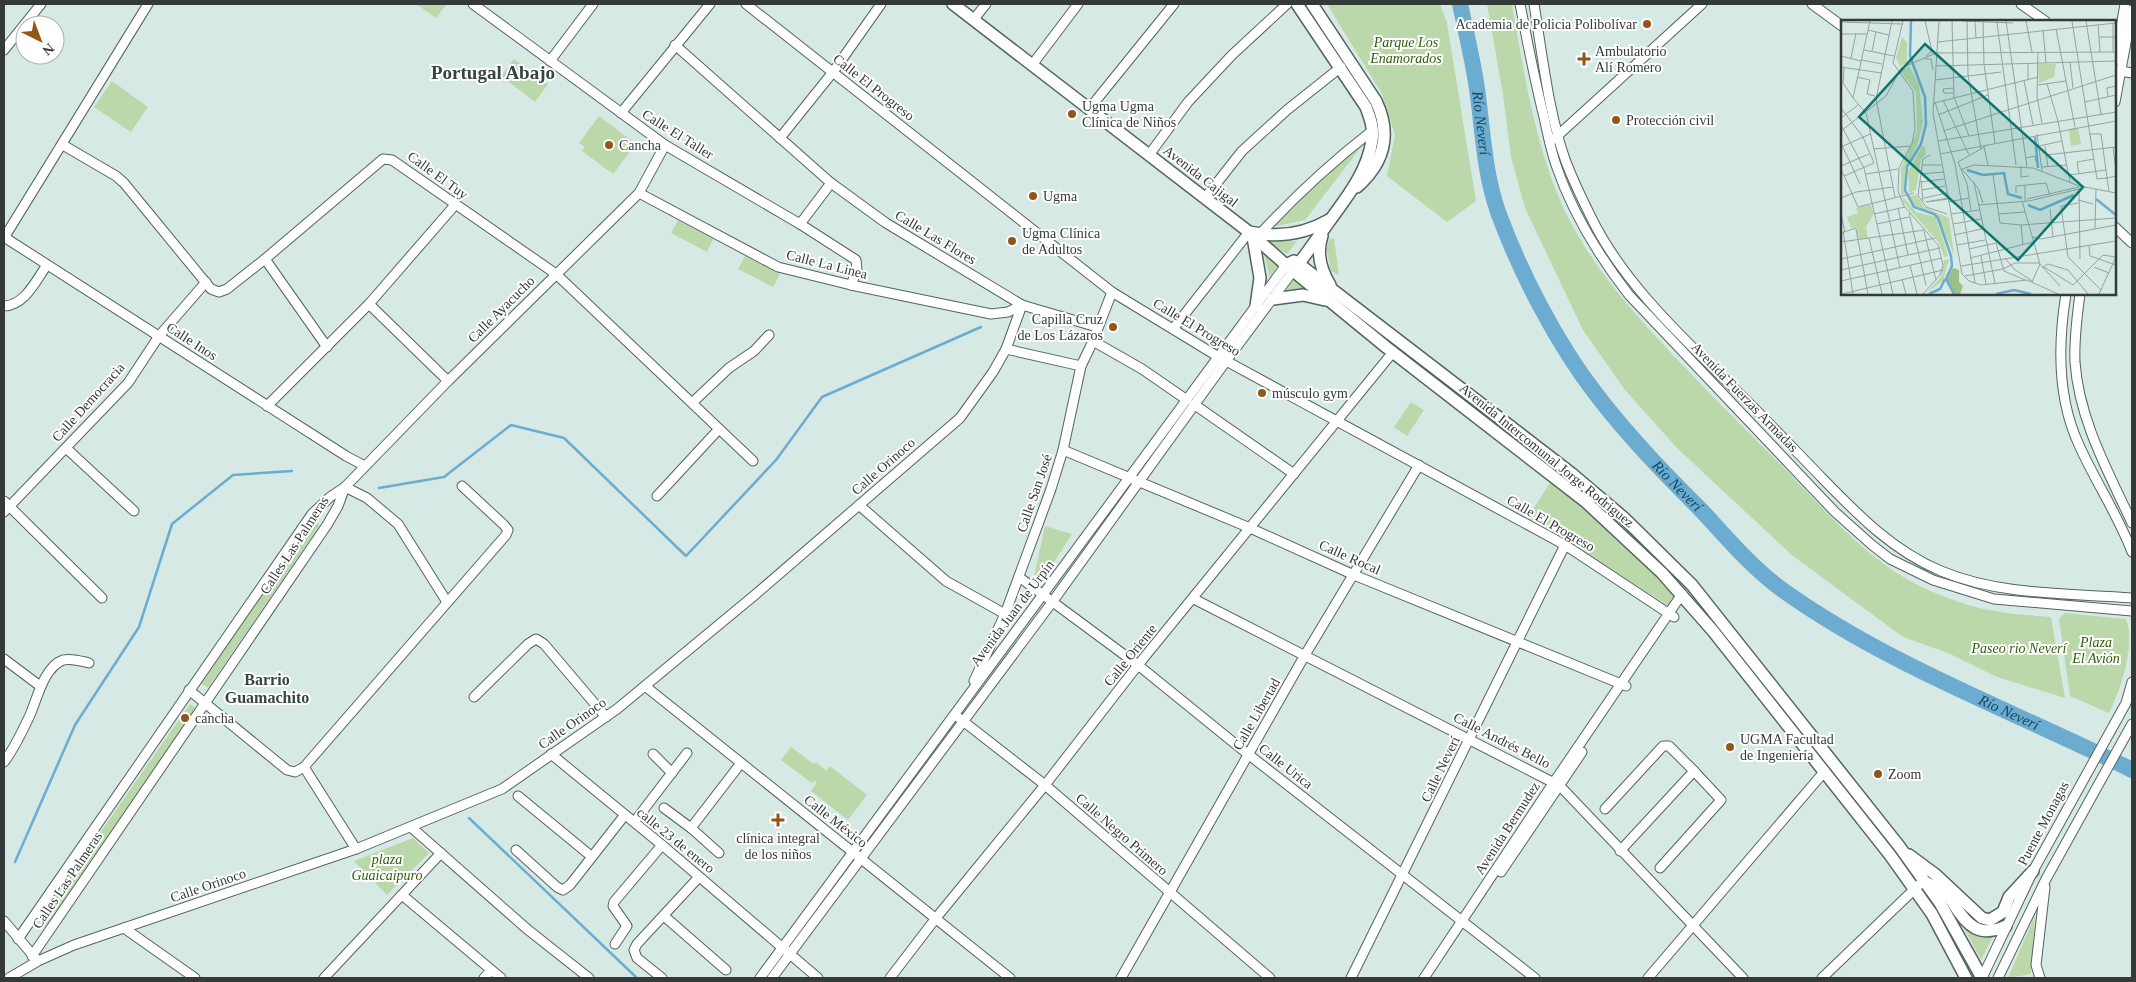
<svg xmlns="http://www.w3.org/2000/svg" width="2136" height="982" viewBox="0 0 2136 982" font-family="Georgia,serif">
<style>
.green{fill:#bbd8ab}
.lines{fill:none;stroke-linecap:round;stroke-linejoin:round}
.stream{stroke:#6bacd0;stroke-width:2.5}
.river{stroke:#6bacd0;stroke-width:16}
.minor-casing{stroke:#546361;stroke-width:11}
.major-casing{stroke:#546361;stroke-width:14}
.minor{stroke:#fff;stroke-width:9}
.major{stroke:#fff;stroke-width:11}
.poi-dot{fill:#925618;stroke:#fff;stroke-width:2}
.labels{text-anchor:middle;stroke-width:4;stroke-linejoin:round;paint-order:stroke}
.poi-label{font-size:14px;fill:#333a39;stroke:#fff;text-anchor:start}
.park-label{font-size:14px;font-style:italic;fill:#315b0d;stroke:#fff}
.street-label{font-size:14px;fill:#333a39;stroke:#fff}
.water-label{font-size:15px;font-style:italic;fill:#114760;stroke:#fff}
.quarter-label{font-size:16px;font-weight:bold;fill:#364442;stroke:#fff}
.district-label{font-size:19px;font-weight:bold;fill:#364442;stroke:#fff}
.inset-river{fill:none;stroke:#6bacd0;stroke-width:2.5}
.inset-road{fill:none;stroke:#95a3a0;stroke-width:1}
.view{fill:#0f766e;fill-opacity:0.15;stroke:#0f766e;stroke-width:2.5}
.inset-edge{fill:none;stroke:#333a39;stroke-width:2.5}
</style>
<rect width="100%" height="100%" fill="#d7e9e5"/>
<!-- green -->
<g class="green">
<path d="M416 4H447L436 18Z"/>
<path d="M1327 4H1440L1447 23 1476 201 1447 222 1387 176 1395 135 1382 94Z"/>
<path d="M1487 4H1512C1524 74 1537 159 1571 223 1597 272 1634 313 1672 354 1707 391 1743 427 1779 463 1823 507 1863 558 1920 586 1940 596 1973 608 1995 611 2013 615 2033 615 2051 617L2065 698 1997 677 1948 653 1903 637 1793 556 1677 448 1625 390 1583 330 1525 208 1511 157 1503 94Z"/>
<path d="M514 59 548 84 535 102 501 76Z"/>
<path d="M112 81 148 107 131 132 94 107Z"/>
<path d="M599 116 636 144 613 174 582 151 585 147 579 143Z"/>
<path d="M1365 142 1305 220 1272 227 1301 196Z"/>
<path d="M678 220 713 239 707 252 671 233Z"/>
<path d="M1334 238 1339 275 1331 271 1326 247 1330 239Z"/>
<path d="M1297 241 1287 254 1267 242Z"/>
<path d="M1263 252 1278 266 1270 277Z"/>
<path d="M745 256 780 274 773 287 738 269Z"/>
<path d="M1294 278 1307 288 1286 290Z"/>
<path d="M1411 402 1424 410 1407 436 1394 427Z"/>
<path d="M1551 481 1586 508 1676 595 1669 606 1568 542 1527 519Z"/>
<path d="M313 520 320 525 208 688 201 683Z"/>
<path d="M1045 526 1072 534 1042 581 1034 576Z"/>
<path d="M2065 613 2126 619C2136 644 2121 689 2109 713L2070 696 2059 619Z"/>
<path d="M190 704 197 709 46 928 38 922Z"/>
<path d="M791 747 814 764 816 762 826 771 830 766 867 795 848 820 811 791 817 782 814 781 812 783 781 760Z"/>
<path d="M413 838 429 853 387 895 354 861Z"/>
<path d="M2035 915 2031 974 2008 978Z"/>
<path d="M1962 924 1992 938 1981 960Z"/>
</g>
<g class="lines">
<!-- stream -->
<g class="stream">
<path d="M379 488 444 477 511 425 564 438 686 556 776 460 822 397 981 327"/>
<path d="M469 818 637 978"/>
<path d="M15 862 75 725 139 627 172 524 233 475 292 471"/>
</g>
<!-- river -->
<path class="river" id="s1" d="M1460 4C1466 32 1473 61 1477 89 1483 131 1484 172 1498 212 1520 272 1557 344 1596 394 1628 436 1665 474 1702 511 1728 539 1753 569 1784 591 1891 667 2016 712 2132 770"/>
<defs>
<g id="minor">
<path d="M473 4 665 145 800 224 856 260 857 270 851 285"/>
<path d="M746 4 1112 292 1217 356 1565 545 1674 617"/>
<path d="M1520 4C1527 40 1534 77 1543 113 1547 130 1550 148 1556 165 1572 212 1598 255 1629 295L1835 512 1872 545 1890 559 1933 580 1994 599 2132 611"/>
<path d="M1534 4C1542 53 1549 116 1566 162 1573 180 1582 199 1591 217 1627 292 1703 356 1761 415 1781 436 1802 457 1822 478 1858 515 1893 551 1941 571 2001 596 2069 593 2132 598"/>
<path d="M1812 4 1842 26"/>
<path d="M2021 4 2045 21"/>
<path d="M974 19 986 4"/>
<path d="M675 45 831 183 886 223 1022 305 1097 327"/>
<path d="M4 50 41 4"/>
<path d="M2115 60 2125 4"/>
<path d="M550 61 593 4"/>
<path d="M1032 65 1078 4"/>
<path d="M2115 70 2132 73"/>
<path d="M2115 102 2132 10"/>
<path d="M1089 109 1174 4"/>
<path d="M621 113 710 4"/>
<path d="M780 138 833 72 881 4"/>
<path d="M1554 139 1702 4"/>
<path d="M63 145 116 176 124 183 211 289 219 292 227 289 265 259 383 159 392 160 556 274 753 461"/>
<path d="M1149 155 1188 102 1232 55 1287 4"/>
<path d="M639 193 778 267 851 285 991 314 1008 312 1022 305"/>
<path d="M1205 198 1242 151 1287 110 1341 67"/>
<path d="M800 224 831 183"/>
<path d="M2115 227 2132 243"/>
<path d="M1260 234C1295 196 1332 162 1373 130"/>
<path d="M4 237 346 456 365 466"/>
<path d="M4 238 148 4"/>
<path d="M265 259 327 347"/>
<path d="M2066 294C2058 343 2057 398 2079 445 2095 481 2118 515 2132 552"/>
<path d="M2080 294C2077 316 2074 339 2075 362 2079 420 2108 471 2132 523"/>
<path d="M369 304 448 381"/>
<path d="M4 306C25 305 35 282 47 265"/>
<path d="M1173 329 1249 232"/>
<path d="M1093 341 1142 369 1187 400"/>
<path d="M1006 349 1081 366"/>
<path d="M693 402 729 368 754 351 769 335"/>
<path d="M1195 405 1294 474"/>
<path d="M267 406 369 304 455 205"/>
<path d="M66 448 134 511"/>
<path d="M1063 450 1250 528 1354 575 1626 686"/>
<path d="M345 487 367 498 398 524 447 602"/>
<path d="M657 496 719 429"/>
<path d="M4 501 102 598"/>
<path d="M859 505 946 581 1005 614"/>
<path d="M4 512 128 383 159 336 206 282"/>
<path d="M1019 577 1138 665 1244 751 1535 978"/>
<path d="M1194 599 1560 786 1743 978"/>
<path d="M4 659 40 686"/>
<path d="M974 681 1005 614 1051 489 1063 450 1081 366 1093 341 1112 292"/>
<path d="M645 686 1010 978"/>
<path d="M189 690 287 770 295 772 304 767 506 535 508 530 504 525 462 486"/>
<path d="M474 697 528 644 536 639 544 644 606 717"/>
<path d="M959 718 1045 785 1270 978"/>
<path d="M551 754 662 845 818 978"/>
<path d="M653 754 672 773"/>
<path d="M4 762C14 749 23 730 30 715 37 699 44 667 63 660 72 658 81 661 89 663"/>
<path d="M304 767 356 849"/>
<path d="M518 796 591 856"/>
<path d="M664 808 691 828"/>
<path d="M1605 809 1663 746H1669L1694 771 1620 851"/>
<path d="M638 817 687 753"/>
<path d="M411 827 527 929 589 978"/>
<path d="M516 850 557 887 563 890 570 885 624 816"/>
<path d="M719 853 691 828 741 763"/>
<path d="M1660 868 1721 800 1694 771"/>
<path d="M1501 872 1582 752"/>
<path d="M402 895 501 978"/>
<path d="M664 916 726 970"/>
<path d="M4 921 36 959"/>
<path d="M124 928 195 978"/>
<path d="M18 939 312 514 330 497 345 487 448 381 639 193 665 145"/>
<path d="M615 944 627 926 613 906 614 902 662 845"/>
<path d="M32 956 327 525 338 506 345 487"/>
<path d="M9 978 38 961 74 945 356 849 502 789 617 709 756 594 960 418 993 372 1006 349 1022 305"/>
<path d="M324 978 441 853"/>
<path d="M484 978 491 970"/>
<path d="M662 978 637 958 634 950 637 944 699 877"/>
<path d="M760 978 1286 265"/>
<path d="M772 978 1053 601 1226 361 1293 271"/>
<path d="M890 978 936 918 1045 785 1138 665 1393 352"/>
<path d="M1121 978 1305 655 1419 465"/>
<path d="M1351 978 1565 545"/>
<path d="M1424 978 1554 782 1682 594"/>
<path d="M1648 978 1824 772"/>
<path d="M1822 978 1923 881"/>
<path d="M1982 978 2033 871 2126 703 2132 682"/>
<path d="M1998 978 2046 879 2132 724"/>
<path d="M2040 978 2036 965 2045 887"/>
</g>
<g id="major">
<path d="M953 4 1249 232 1286 265 1386 347 1586 502 1662 573 1713 631 1890 855 1932 914 1966 978"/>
<path d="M1312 4 1376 101C1392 135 1384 163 1357 187"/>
<path d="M1249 232C1277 238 1303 235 1329 220"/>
<path d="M1322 236C1316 253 1321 270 1330 285"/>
<path d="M1253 237 1260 278 1256 306"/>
<path d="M1286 265 1294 261 1299 264 1571 473 1624 518 1692 585 1899 846 1940 903 1982 978"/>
<path d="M1294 270C1307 253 1319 236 1331 219 1348 196 1368 170 1372 140 1374 128 1370 118 1366 107L1297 4"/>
<path d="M1273 299 1303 295 1325 300"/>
<path d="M1909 855 1936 875 1982 918 1990 920 2003 912 2009 897 2033 871"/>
<path d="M1927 883C1934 886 1941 890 1947 895 1952 900 1955 907 1959 912 1973 932 1985 935 2006 926"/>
</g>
</defs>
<!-- minor casing -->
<use href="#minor" class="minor-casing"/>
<!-- major casing -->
<use href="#major" class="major-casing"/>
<!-- minor -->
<use href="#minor" class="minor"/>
<!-- major -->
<use href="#major" class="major"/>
</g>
<!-- markers -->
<g class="poi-dot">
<circle cx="1647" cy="24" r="5"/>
<path d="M1581.5 51.5h5v5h5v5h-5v5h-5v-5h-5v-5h5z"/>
<circle cx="1072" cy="114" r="5"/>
<circle cx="1616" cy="120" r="5"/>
<circle cx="609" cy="145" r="5"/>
<circle cx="1033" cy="196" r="5"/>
<circle cx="1012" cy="241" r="5"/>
<circle cx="1113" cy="327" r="5"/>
<circle cx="1262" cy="393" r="5"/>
<circle cx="185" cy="718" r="5"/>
<circle cx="1730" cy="747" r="5"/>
<circle cx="1878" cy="774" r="5"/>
<path d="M775.5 812.5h5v5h5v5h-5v5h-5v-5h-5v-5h5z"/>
</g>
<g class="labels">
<!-- poi labels -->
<g class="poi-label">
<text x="1637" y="29" text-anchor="end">Academia de Policia Polibolívar</text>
<text x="1595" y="56">Ambulatorio<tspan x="1595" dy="16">Alí Romero</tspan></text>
<text x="1082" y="111">Ugma Ugma<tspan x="1082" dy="16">Clínica de Niños</tspan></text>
<text x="1626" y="125">Protección civil</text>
<text x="619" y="150">Cancha</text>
<text x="1043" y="201">Ugma</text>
<text x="1022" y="238">Ugma Clínica<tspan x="1022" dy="16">de Adultos</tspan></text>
<text x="1103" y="324" text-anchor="end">Capilla Cruz<tspan x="1103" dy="16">de Los Lázaros</tspan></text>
<text x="1272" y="398">músculo gym</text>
<text x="195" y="723">cancha</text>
<text x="1740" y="744">UGMA Facultad<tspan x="1740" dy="16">de Ingeniería</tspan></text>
<text x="1888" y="779">Zoom</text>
<text x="778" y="843" text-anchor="middle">clínica integral<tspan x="778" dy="16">de los niños</tspan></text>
</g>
<!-- park labels -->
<g class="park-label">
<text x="1406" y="47">Parque Los<tspan x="1406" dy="16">Enamorados</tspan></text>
<text x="2096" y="647">Plaza<tspan x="2096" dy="16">El Avión</tspan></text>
<text x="2019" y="653">Paseo rio Neverí</text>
<text x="387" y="864">plaza<tspan x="387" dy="16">Guaicaipuro</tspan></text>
</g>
<!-- street labels -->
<g class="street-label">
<text transform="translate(874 87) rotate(38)" y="5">Calle El Progreso</text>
<text transform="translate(678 134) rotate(32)" y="5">Calle El Taller</text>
<text transform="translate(438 175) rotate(36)" y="5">Calle El Tuy</text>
<text transform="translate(1201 176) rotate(38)" y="5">Avenida Cajigal</text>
<text transform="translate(936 237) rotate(31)" y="5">Calle Las Flores</text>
<text transform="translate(827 264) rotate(14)" y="5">Calle La Linea</text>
<text transform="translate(501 309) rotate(-45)" y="5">Calle Ayacucho</text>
<text transform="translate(1197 327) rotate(31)" y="5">Calle El Progreso</text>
<text transform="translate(192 341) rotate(33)" y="5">Calle Inos</text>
<text transform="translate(1745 397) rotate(46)" y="5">Avenida Fuerzas Armadas</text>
<text transform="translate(88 402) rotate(-48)" y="5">Calle Democracia</text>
<text transform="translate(1547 455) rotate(39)" y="5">Avenida Intercomunal Jorge Rodriguez</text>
<text transform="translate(883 466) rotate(-41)" y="5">Calle Orinoco</text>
<text transform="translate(1034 493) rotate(-71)" y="5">Calle San José</text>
<text transform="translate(1551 523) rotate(30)" y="5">Calle El Progreso</text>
<text transform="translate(294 545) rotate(-57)" y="5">Calles Las Palmeras</text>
<text transform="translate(1350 557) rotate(24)" y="5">Calle Rocal</text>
<text transform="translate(1012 613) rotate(-53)" y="5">Avenida Juan de Urpín</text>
<text transform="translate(1130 655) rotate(-51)" y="5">Calle Oriente</text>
<text transform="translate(1256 714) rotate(-60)" y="5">Calle Libertad</text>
<text transform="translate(572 723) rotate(-35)" y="5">Calle Orinoco</text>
<text transform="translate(1502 740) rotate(27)" y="5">Calle Andrés Bello</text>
<text transform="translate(1286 766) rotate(38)" y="5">Calle Urica</text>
<text transform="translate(1440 769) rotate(-64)" y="5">Calle Neverí</text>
<text transform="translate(836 821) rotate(38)" y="5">Calle México</text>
<text transform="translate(2043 823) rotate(-62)" y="5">Puente Monagas</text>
<text transform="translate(1507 828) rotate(-57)" y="5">Avenida Bermudez</text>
<text transform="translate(1122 834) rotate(41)" y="5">Calle Negro Primero</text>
<text transform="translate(676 840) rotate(39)" y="5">calle 23 de enero</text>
<text transform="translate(67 880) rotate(-56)" y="5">Calles Las Palmeras</text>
<text transform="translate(208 885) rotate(-19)" y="5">Calle Orinoco</text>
</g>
<!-- water labels -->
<g class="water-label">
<text dy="5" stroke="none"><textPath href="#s1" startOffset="121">Río Neverí</textPath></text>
<text dy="5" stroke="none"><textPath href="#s1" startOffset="542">Río Neverí</textPath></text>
<text dy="5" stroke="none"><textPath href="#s1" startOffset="948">Río Neverí</textPath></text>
</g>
<!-- quarter labels -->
<g class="quarter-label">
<text x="267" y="685">Barrio<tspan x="267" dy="18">Guamachito</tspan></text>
</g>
<!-- district labels -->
<g class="district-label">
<text x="493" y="79">Portugal Abajo</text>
</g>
</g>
<!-- overview -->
<g transform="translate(1841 20)">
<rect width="275" height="275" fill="#d7e9e5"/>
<path d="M61 17 66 22V43L59 46 55 38ZM197 44H215L213 57 198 63ZM68 46 78 65 82 102 77 123 64 150 65 173 60 175V148L76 112 75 72 60 52ZM237 107 240 124 230 126 228 109ZM81 126 84 127 85 134 80 140 75 170 68 173 67 151ZM76 175 83 187 108 198 113 235 96 195 71 184 67 176ZM62 177 75 192 95 197 107 236 103 237 98 223 62 182ZM30 185 33 194 25 207 27 218 18 219 15 207 10 208 6 197 17 193 15 188ZM108 239 102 261 84 274 100 257 103 240Z" fill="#bbd8ab"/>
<path d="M112 248 118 250V262L122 266 119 274H114L106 259Z" fill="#9cbf88"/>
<path class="inset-river" d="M70 1 69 36 84 77 85 104 80 124 66 147 64 170 73 187 93 194 97 198 110 236 111 246 105 259 113 274M194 117 197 148M126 150 142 155 163 153 167 174 181 178M255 179 275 195M187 185 199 190 233 175M88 274 99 269 104 259M155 274 173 270 190 274"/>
<path class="inset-road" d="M29 1 12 78 25 93 59 248M51 1 35 79 54 177M62 1 52 43 72 71 74 109 71 123 58 148 57 171 63 186 97 225 102 245 99 255 82 274M84 1 91 31 85 36M98 1 92 93 121 254 128 261 140 265 186 260 217 274M111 1 113 77 128 116M122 1 172 3M126 1 127 55 140 129M165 1 186 147M185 1 191 32M231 1 256 159 266 158 268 171M245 1 260 94M0 2 61 4M134 2 135 18M142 2 143 44 154 123M156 3 175 145M257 5 259 32M215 9 234 107M27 10 48 15M202 10 205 43M0 14H26M258 17H275M97 22 275 3M23 30 53 36M31 31 35 12M197 32 196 77 201 103M272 32V3M0 36 20 41M10 38 15 13M84 39H90L92 50M21 40 41 44M229 42 232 68M187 43V59M94 46 275 41M0 47 40 53M3 48 2 63 12 78M16 57 29 60 26 74 34 76M94 60 160 52M183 61 192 105M206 64 217 101 229 162M197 65 225 61M112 73H103L102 69 113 68M267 77 266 68 275 66M102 80 128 135M94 82 114 144 134 263M244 82 275 75M93 83 197 57M0 88 22 117 33 143 3 156M97 95 147 75M0 98 17 85M0 105 23 148 52 274M0 111 45 76 60 48 95 33 275 32M102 111 275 55M196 114 201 151M249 114H260L266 158 275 156M97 121 275 92M0 123 19 164M198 126 221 121M204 126 207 147M0 127 29 114M143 127 147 145M272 127 275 151M32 129 70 126M99 134 275 101M89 135 82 139 77 175 85 187 106 194M205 135 275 127M185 138 194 136 195 142M117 142 126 164 130 191M117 142 145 126M82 145H100M0 146 28 134M180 146V157L188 156M201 147 226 145M0 149 17 187 73 173M238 153 236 142 253 139M25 154 57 149M81 154 102 152M152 155 159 203 180 205 275 198M228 155 265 150M80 160 82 181M80 162 103 159M133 162 154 263M238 168 239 239M81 170 104 166M175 173V166L205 163 209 175M0 178 15 172 52 167M83 178 106 173M107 178 85 182 107 179M186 179 238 167M237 180 252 184M181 181 199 244 191 262M184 181V165M107 182 128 178M142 183 137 168 121 149 133 145 192 148 238 166 275 173M137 185 188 181 238 169M220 186 227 237 260 270M220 186 237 183M57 188 67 235M209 189 212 216M68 193 85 265M0 194 4 212M33 194 64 187M110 194 138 190M157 194 184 192M36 204 68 197M112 204 140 199M180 205 182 225M15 209 27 274M254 209 255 169M2 211 12 274M83 211 95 260M0 213 15 208M113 215 141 209M191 217 200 219 275 205M28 218 41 274M0 222 83 210M116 225 144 220M248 226 249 236 275 245M128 229 155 223 163 251 184 260M140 236 145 264M129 238 192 222M164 238 173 249 191 261M0 239 94 218M199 244 219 266M69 245 76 274M120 246 275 221M203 247 232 265 262 235 275 237M253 247 268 253M201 248 207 244 227 250 247 274M0 250 99 228M124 256 162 249 174 243H198M61 259 65 274M0 261 101 238M1 274 102 250M258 274 275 237"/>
<path class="view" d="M84 24 242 167 177 240 18 97Z"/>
<rect width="275" height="275" class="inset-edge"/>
</g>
<!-- border -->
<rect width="2136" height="982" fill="none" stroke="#333a39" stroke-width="10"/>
<!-- north arrow -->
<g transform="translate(40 40) rotate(138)"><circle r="24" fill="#ffffff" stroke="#adb0b0"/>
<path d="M0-4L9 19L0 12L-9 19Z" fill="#925618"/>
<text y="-8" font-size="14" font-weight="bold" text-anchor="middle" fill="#333a39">N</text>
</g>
</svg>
